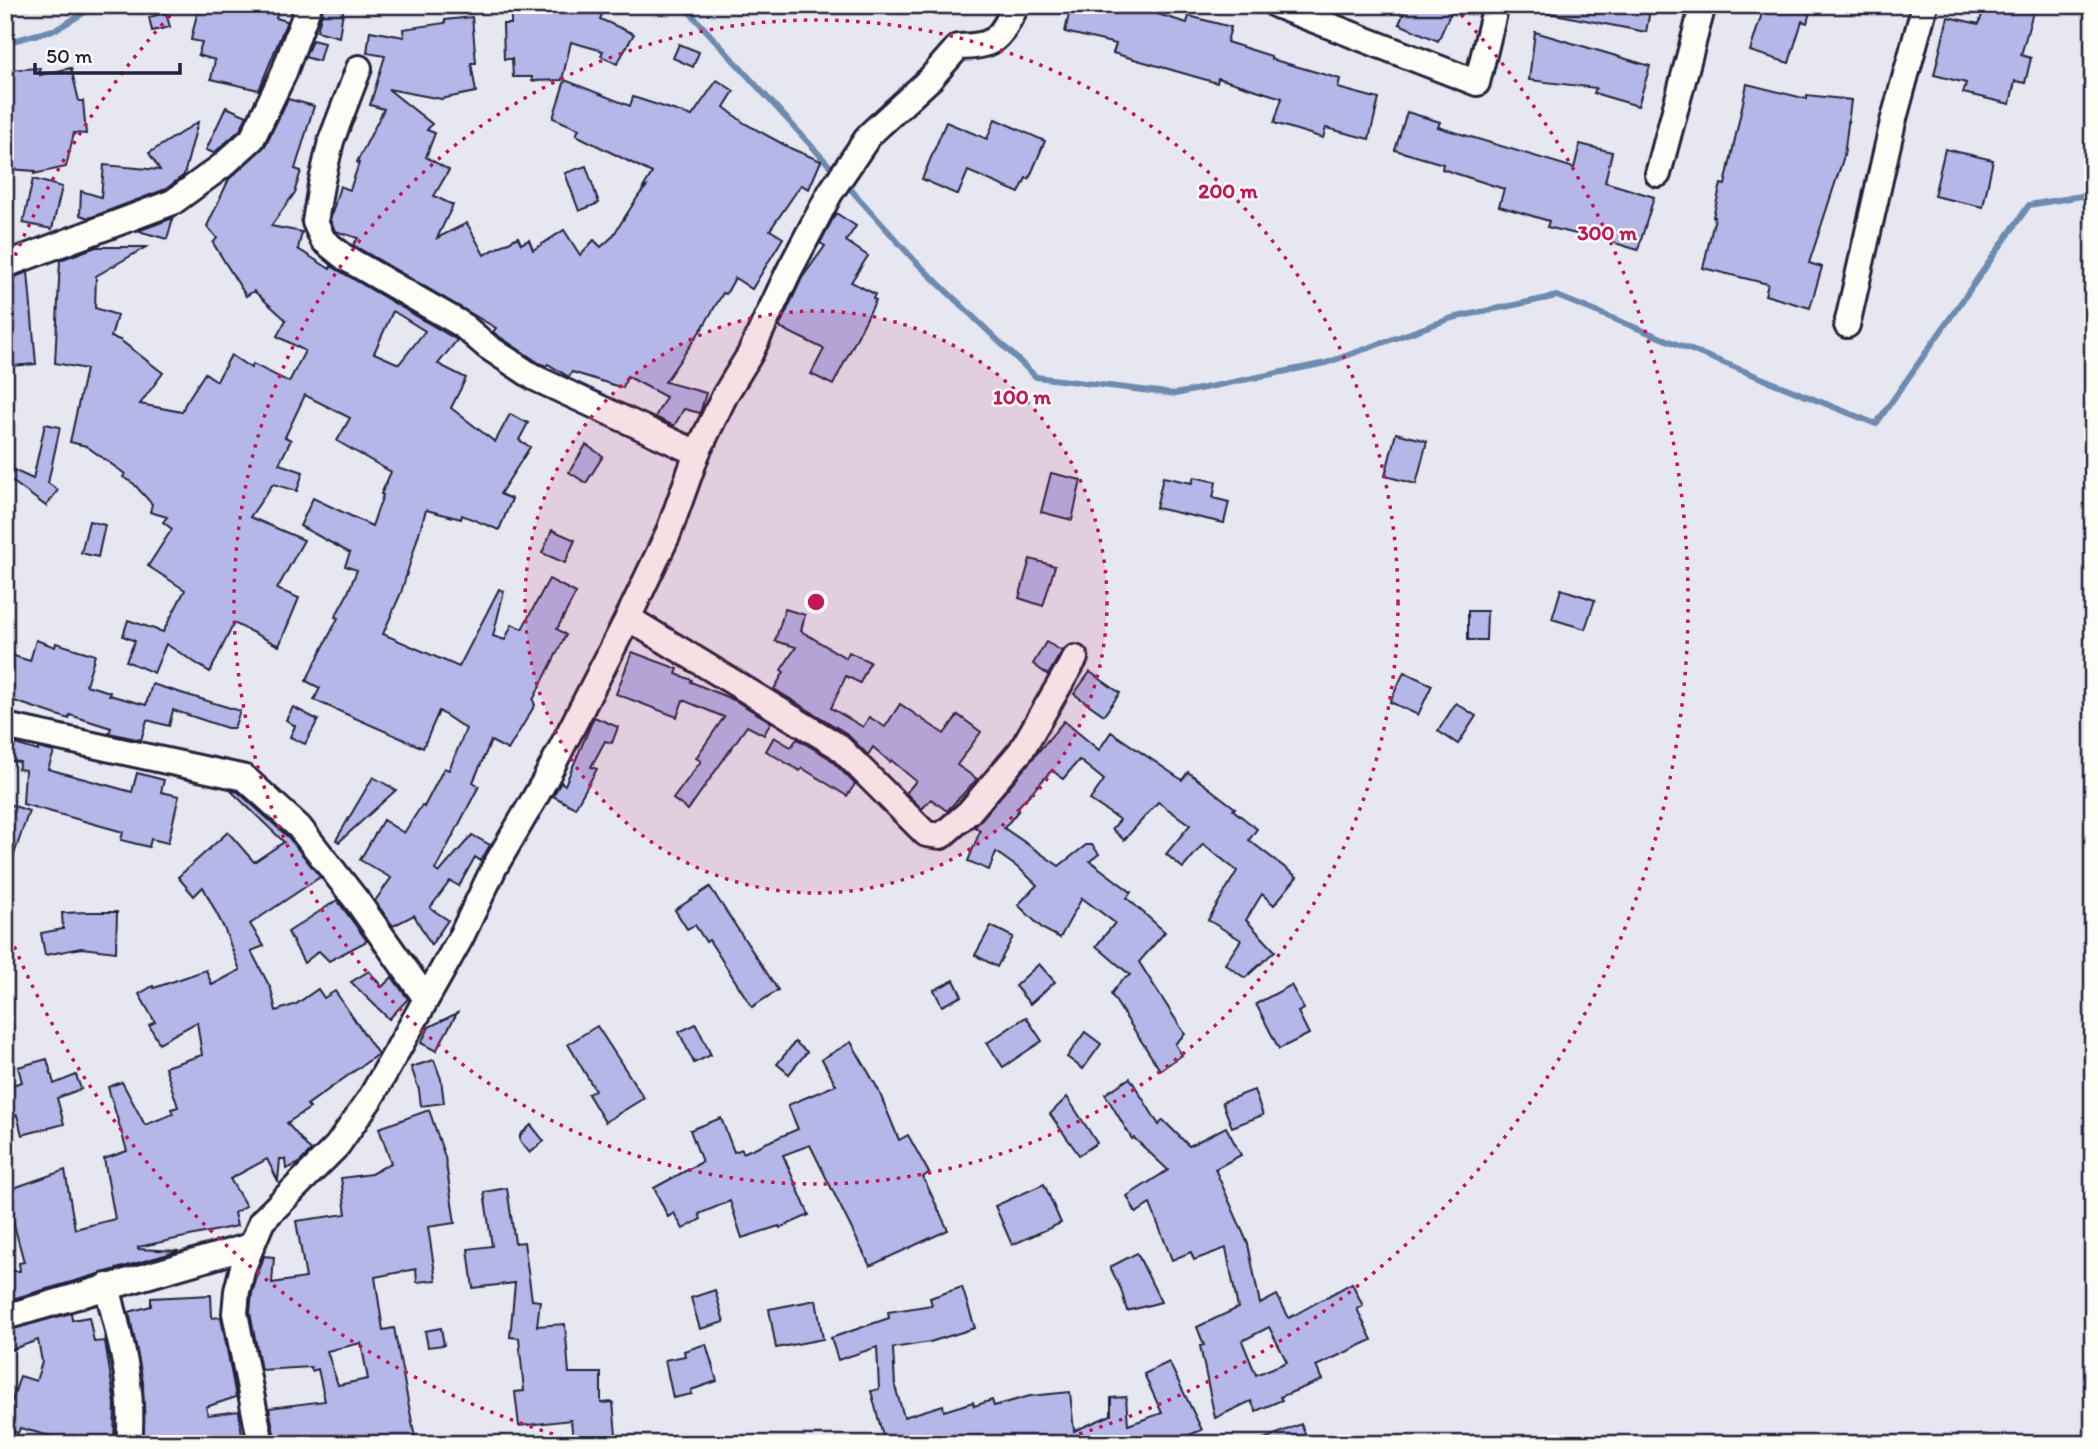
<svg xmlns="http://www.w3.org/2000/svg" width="2098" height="1449" viewBox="0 0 2098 1449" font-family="Itim,sans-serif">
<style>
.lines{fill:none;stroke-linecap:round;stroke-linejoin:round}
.stream{stroke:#6d8baf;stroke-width:6}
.building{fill:#b4b7e8;stroke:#22223b;stroke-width:2;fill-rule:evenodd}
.minor-casing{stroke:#22223b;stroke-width:30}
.minor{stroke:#fdfcf7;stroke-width:24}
.ring{fill:none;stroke:#c2185b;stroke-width:3.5;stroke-dasharray:3.5 7}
.centre{fill:#c2185b;stroke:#fdfcf7;stroke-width:3.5}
.ring-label{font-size:21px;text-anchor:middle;font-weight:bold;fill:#c2185b;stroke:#fdfcf7;stroke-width:5;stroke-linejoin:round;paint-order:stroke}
</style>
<rect width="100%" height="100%" fill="#e7e7f2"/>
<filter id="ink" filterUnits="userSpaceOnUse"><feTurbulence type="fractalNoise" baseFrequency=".0143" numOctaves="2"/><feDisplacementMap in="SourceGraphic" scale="14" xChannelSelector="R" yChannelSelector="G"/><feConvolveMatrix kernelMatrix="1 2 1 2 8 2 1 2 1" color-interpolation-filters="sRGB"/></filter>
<g filter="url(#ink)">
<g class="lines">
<!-- stream -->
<g class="stream">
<path d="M683 5 838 175"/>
<path d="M5 43 57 29 97 5"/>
<path d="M845 183 915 261 1036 377 1175 394 1326 363 1452 318 1557 296 1876 424 2029 205 2093 194"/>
</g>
</g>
<!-- building -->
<g class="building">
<path d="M199 5H280L276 18 287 21 259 90 211 79 215 60 198 55 202 42 191 40Z"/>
<path d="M324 5H344L339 37 317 31Z"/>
<path d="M536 5 568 10 571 5H606L600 19 634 34 617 64 601 56 603 51 571 42 562 80 532 81V77H513L512 59H504L503 24H511V16H533Z"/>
<path d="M1071 5H1128L1187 23 1189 16 1231 27 1227 42 1271 56V59L1340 79 1338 88 1379 99 1369 139 1326 128 1323 138 1274 123 1282 98 1218 78 1217 83 1113 53 1116 44 1065 32Z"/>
<path d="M1407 5H1454L1438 41 1399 24Z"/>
<path d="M1549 5H1651L1646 32 1549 13Z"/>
<path d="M1763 5H1812L1807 23 1802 21 1789 63 1750 51 1763 10Z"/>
<path d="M1985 5H2035L2021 55 2031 58 2025 83 2015 81 2010 104 1963 93 1966 83 1934 75 1948 17 1979 24Z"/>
<path d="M166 13 170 27 152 31 149 17Z"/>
<path d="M472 17 476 63H471L476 92 441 99 388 89 432 124 427 130 435 133 426 157 449 170 434 196 453 205 437 238 467 223 484 255 518 237 521 244 529 240 533 250 564 230 580 255 594 240 601 247 612 237 639 195 646 187 643 188 652 173 576 135 579 129 553 118 565 80 630 106 633 97 692 116 717 80 734 91 724 107 744 123 792 149 821 161 809 189 801 185 770 230 783 238 752 289 735 278 726 294 723 293 703 327 665 382 706 393 700 413 684 409 674 426 655 417 666 397 627 376 623 388 572 372 569 377 548 364 546 366 539 363 497 335 493 332 496 328 353 245 358 238 335 231 330 220 340 186 350 190 359 163 357 162 384 109 370 105 385 56 367 53 370 31 404 37 403 29 445 23V20Z"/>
<path d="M1535 32 1650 66 1638 106 1594 93 1596 88 1529 80Z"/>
<path d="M312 40 324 43 319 61 305 57Z"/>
<path d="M679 44 699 52 693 67 673 58Z"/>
<path d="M40 68V75L71 68 79 101H83L86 134 74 133 66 167 34 174 35 171 9 169 12 127H5V70Z"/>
<path d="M1747 84 1807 99V95L1851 100 1844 156 1809 263 1822 267 1810 308 1765 295 1768 284 1703 268 1715 217H1713L1721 184 1725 185Z"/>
<path d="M288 99 314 106 295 169 301 171 295 190 296 191 271 226 302 232 298 249 330 269 331 266 457 340 438 364 466 378 451 408 495 442 510 414 528 423 519 440 530 447 500 494 512 499 499 530 462 515 461 519 426 510 401 593 383 634 459 667 499 589 504 591 493 636 505 640 512 624 522 629 549 579 576 593 557 629 566 635 533 700 535 705 508 750 491 741 473 782 479 786 435 870 439 873 472 835 490 845 481 861 475 857 459 886 450 881 430 908 448 920 431 945 414 915 393 926 375 901 391 878 360 860 383 820 404 833 422 805 424 807 444 768 449 770 466 729 439 711 423 748 314 700 320 688 306 681 338 618 335 617 347 595 357 570 345 566 350 553 300 526 313 498 372 526 383 495 381 494 391 472 337 441 350 418 305 395 285 437 291 440 279 464 303 472 297 491 273 484 250 517 304 540 277 589 299 598 279 646 234 623 210 672 166 644 154 673 126 661 135 641 123 636 128 620 163 632 185 590 148 566 172 529 163 522 167 517 150 512 152 504 134 484 123 477 125 474 86 446 70 442 86 369 55 363 60 260 96 247H146L96 276 95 308 117 315 111 337 120 340 163 373 140 404 182 412 185 404 205 373 217 381 231 355 251 368 253 364 289 382 305 351 277 336 286 320 254 291 246 296 213 243 217 238 207 226 229 179 265 146ZM393 311 425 331 399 364 374 353Z"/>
<path d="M226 107 247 116 240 130 214 153 206 150Z"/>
<path d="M1407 112 1440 122 1438 127 1574 168 1580 144 1612 152 1605 182 1654 197 1638 250 1589 235V237L1547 227 1549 221 1499 206 1504 189 1442 169 1443 164 1395 150Z"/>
<path d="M995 119 1045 141 1029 179 1026 178 1019 193 968 171 958 195 922 179 946 122 987 139Z"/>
<path d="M198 122 184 175 166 189 89 218 80 215 81 191 101 197 104 165 160 170 149 153Z"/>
<path d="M1945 149 1993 160 1983 207 1934 196Z"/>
<path d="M586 166 599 203 579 211 565 173Z"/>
<path d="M33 179 62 187 52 229 23 223Z"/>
<path d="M836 213 856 226 846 241 868 256 851 282 875 294 873 299 876 300 833 385 811 374 824 349 779 327 802 278 825 246 820 243Z"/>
<path d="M173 218 167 239 138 231Z"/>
<path d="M28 272 36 364 11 366 8 328H13L9 279Z"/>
<path d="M45 424 60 427 48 483 58 490 46 506 5 476V466L33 479Z"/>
<path d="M1396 433 1427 441 1416 484 1385 476Z"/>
<path d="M586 445 603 456 586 483 569 472Z"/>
<path d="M1051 473 1081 480 1072 520 1041 512Z"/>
<path d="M1163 477 1192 483 1194 477 1216 482 1213 498 1229 502 1224 523 1156 508Z"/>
<path d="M89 521 105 525 98 557 81 553Z"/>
<path d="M552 530 575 540 565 563 542 553Z"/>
<path d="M1030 559 1055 566 1043 606 1019 598Z"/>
<path d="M1561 589 1595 600 1585 629 1552 619Z"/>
<path d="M785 609 805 615 801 631 846 658 849 652 870 662 860 683 846 676 831 708 863 727 869 717 885 727 900 704 944 734 958 715 981 732 957 765 977 779 947 811 931 799 922 809 906 793 916 781 891 760 890 762 873 747 868 755 846 733 774 689 784 672 781 670 796 647 775 641Z"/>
<path d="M1468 611H1487L1486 640H1468Z"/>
<path d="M36 640 55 647 56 643 95 655 86 685 110 692 109 695 146 705 152 684 240 711 234 728H227L173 710 169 726 147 720 141 740 109 733 111 728 70 715 69 719 5 698V653L30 661Z"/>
<path d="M1046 642 1062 651 1048 675 1033 664Z"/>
<path d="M632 652 678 669 676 674 692 680 691 682 734 700 771 722 764 735 747 726 688 810 673 799 701 761 696 758 724 717 683 700 677 717 616 694Z"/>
<path d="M1090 672 1120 693 1104 715 1074 694Z"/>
<path d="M1404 672 1432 685 1418 715 1390 702Z"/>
<path d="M1456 703 1476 716 1458 744 1438 731Z"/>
<path d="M293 707 318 720 305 744 290 737 295 726 286 720Z"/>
<path d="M594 717 618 727 612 743 605 741 591 767 597 769 575 808 553 796 561 782 565 785Z"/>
<path d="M1064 721 1099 750 1111 732 1182 780 1188 772 1235 808 1233 810 1257 829 1249 840 1297 877 1274 905 1262 894 1246 920 1275 951 1245 978 1225 964 1241 940 1208 920 1237 871 1203 844 1183 868 1166 854 1190 825 1158 802 1124 840 1112 829 1120 820 1090 800 1104 780 1079 760 1063 779 1052 770 1017 808 1019 810 1004 828 1059 866 1086 845H1092L1099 854 1090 861 1131 892 1127 898 1165 932 1139 962 1185 1034 1175 1044 1182 1055 1160 1070 1111 994 1121 981 1130 975 1096 946 1115 923 1082 898 1060 938 1043 929 1018 905 1037 885 1021 870 996 852 989 870 968 861 980 831 975 827Z"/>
<path d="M774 737 791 747 797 739 829 758 855 784 847 796 802 768 800 771 766 751Z"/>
<path d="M5 741 38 751V748L54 752 48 769 132 792 137 773 164 780 161 792 179 796 168 843 151 839 149 847 121 840 123 832 23 804 25 770 18 769 20 762 5 760Z"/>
<path d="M373 777 396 790 339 842 336 840Z"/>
<path d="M230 790 238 792 288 837 320 877 250 924 264 946 251 951 271 989 276 1011 296 1004 318 989 324 998 335 991 378 1054 307 1105 310 1108 287 1123 311 1151 298 1164 286 1169 285 1159H280L278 1181 267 1159 230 1179 246 1206 234 1213 237 1226 138 1247V1249L179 1251 5 1301V1271H20L19 1263 24 1262 5 1191 65 1170 75 1229 115 1219 104 1159 127 1151 108 1087 122 1082 145 1125 173 1114 171 1109 178 1107 165 1067 202 1055 197 1022 159 1043 149 1025 155 1022 139 994 153 986 154 988 206 970 212 985 240 970 224 928 203 887 194 896 178 877 228 832 254 862 284 842Z"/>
<path d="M5 803 29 811 8 872H5Z"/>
<path d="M710 887 778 990 752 1007 709 940 706 942 695 925 687 929 675 910Z"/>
<path d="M337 900 367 941 329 961 319 951 304 963 288 932Z"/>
<path d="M89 912H117L116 952 81 948 45 955 41 933 63 929 62 913Z"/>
<path d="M991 926 1013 937 997 967 975 955Z"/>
<path d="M1039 964 1055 982 1030 1004 1015 986Z"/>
<path d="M369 971 382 987 392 977 408 999 389 1019 351 982Z"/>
<path d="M954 980 962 996 942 1006 934 990Z"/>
<path d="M1291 985 1304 1009 1298 1012 1309 1034 1279 1049 1256 1004Z"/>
<path d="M457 1013 436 1051 421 1043 429 1027Z"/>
<path d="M1026 1017 1042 1041 1003 1067 987 1043Z"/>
<path d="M696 1024 711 1055 694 1063 679 1032Z"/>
<path d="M597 1026 644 1098 605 1122 588 1094 595 1090 568 1044Z"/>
<path d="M1085 1032 1101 1044 1083 1069 1067 1057Z"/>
<path d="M795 1042 807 1052 789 1074 777 1064Z"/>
<path d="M851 1042 878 1089 899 1140 908 1135 929 1173 923 1177 948 1230 870 1266 810 1145 783 1155 809 1215 780 1228 779 1226 742 1238 730 1201 699 1214 701 1219 683 1229 674 1213 668 1217 654 1188 702 1162 690 1130 721 1118 734 1152 742 1149 743 1153 798 1129 788 1105 836 1085 822 1059Z"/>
<path d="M47 1059 54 1084 76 1075 81 1089 57 1098 64 1124 22 1135 17 1115 5 1118V1087L22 1082 18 1067Z"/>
<path d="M434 1060 441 1079 444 1103 421 1106 419 1090 411 1067Z"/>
<path d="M1130 1078 1159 1125 1163 1120 1189 1146 1226 1127 1241 1155 1215 1169 1248 1244 1260 1304 1277 1295 1289 1318 1352 1283 1363 1306 1357 1309 1372 1340 1316 1366 1322 1380 1280 1397 1282 1400 1256 1411 1251 1401 1215 1418 1200 1346 1204 1345 1197 1327 1238 1308 1226 1248 1194 1260 1191 1252 1172 1260 1150 1204 1136 1213 1127 1196 1168 1170 1134 1138 1132 1139 1105 1094ZM1269 1327 1287 1362 1256 1375 1242 1341Z"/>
<path d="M1254 1090 1263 1115 1232 1127 1222 1102Z"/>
<path d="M1067 1097 1097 1143 1079 1155 1050 1114Z"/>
<path d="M429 1110 445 1157 455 1223 428 1227 436 1280 417 1282 416 1269 375 1277 383 1330 394 1328 416 1443 276 1444 269 1408 325 1401 318 1369 312 1371 311 1367 261 1370 250 1313 252 1293 264 1256 274 1257 272 1283 306 1278 296 1221 346 1214 341 1178 371 1174 391 1163 379 1128ZM361 1343 368 1379 338 1385 327 1351Z"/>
<path d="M531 1125 544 1141 530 1153 520 1141V1135Z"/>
<path d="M1044 1184 1061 1223 1012 1245 995 1206Z"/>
<path d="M507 1188 515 1243 524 1242 532 1300 540 1301 537 1326 565 1324 569 1373H601V1403L613 1402 616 1435 573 1440 571 1420 519 1426 515 1392 524 1391 519 1338 510 1337 515 1283 473 1288 468 1249 492 1246 484 1192Z"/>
<path d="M1137 1253 1161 1302 1127 1311 1121 1289 1110 1267Z"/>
<path d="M962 1287 975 1328 930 1342 893 1348 895 1386 904 1417 943 1405 944 1411 973 1402 974 1406 992 1400 994 1406 1030 1396 1070 1392 1074 1431 1111 1415V1398L1126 1397 1128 1425 1162 1413 1144 1374 1169 1362 1202 1430 1166 1444H1124L1122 1436 1104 1444H885L871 1391 879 1389 877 1347 838 1360 831 1338 889 1318 888 1312 932 1305 930 1298Z"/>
<path d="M715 1290 724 1322 700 1329 691 1298Z"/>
<path d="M211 1295 212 1318 221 1317 236 1397 206 1407 208 1415 239 1411 243 1444H144L143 1382 129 1312 151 1306V1298Z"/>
<path d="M816 1300 823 1339 776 1348 769 1309Z"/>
<path d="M71 1313 72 1320 89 1317 94 1342 105 1341 115 1404 114 1444 76 1443 20 1428 18 1433 5 1429V1399L12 1401 20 1376 36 1381 42 1362 38 1340 5 1352V1331Z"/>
<path d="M441 1328 444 1345 428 1347 425 1331Z"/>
<path d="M706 1344 717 1381 691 1390 692 1394 673 1398 665 1360 685 1356 684 1351Z"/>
<path d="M1301 1424 1309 1444H1254V1443Z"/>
</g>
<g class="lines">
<defs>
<g id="minor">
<path d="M1276 5 1477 83 1496 5"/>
<path d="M359 68 331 141 321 185 315 222 323 240 344 257 461 324 488 347 535 378 697 453"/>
<path d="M1658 174 1703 5"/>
<path d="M5 265 173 202 222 166 252 139 283 75 309 5"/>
<path d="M1847 325 1893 122 1925 5"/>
<path d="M628 618 838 746 926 834 941 836 969 812 1021 751 1075 658"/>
<path d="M5 726 245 778 299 827 357 901 425 997"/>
<path d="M107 1286C120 1338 135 1389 129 1444"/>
<path d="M5 1317 250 1246"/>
<path d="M261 1444 235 1313 237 1291 243 1267 262 1221 337 1146 370 1099 460 939 494 868 544 782 628 618 668 534 697 453 725 395 750 354 789 271 830 193 870 134 930 79 958 47C998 46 998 39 1017 5"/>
</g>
</defs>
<!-- minor casing -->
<use href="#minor" class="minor-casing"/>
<!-- minor -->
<use href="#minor" class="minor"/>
</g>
</g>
<!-- distance rings -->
<circle cx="816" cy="602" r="291" fill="#c2185b" fill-opacity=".12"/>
<g class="ring">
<circle cx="816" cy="602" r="291"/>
<circle cx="816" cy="602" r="582"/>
<path d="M583 1443A873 873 0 0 1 7 929M7 275A873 873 0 0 1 178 7M1454 7A873 873 0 0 1 1049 1443"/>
</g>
<circle cx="816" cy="602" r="10" class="centre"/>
<g class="ring-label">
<text x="1228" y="198">200 m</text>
<text x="1607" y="240">300 m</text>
<text x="1022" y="404">100 m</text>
</g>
<!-- margin -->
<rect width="2098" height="1449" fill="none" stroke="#fdfcf7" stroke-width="28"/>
<rect x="14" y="14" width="2070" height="1421" fill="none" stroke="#22223b" stroke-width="2.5" filter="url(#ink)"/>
<!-- scale -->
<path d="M35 63v10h145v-10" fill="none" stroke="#22223b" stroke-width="3.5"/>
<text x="46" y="63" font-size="21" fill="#22223b" stroke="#fdfcf7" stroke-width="5" paint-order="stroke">50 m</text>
</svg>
